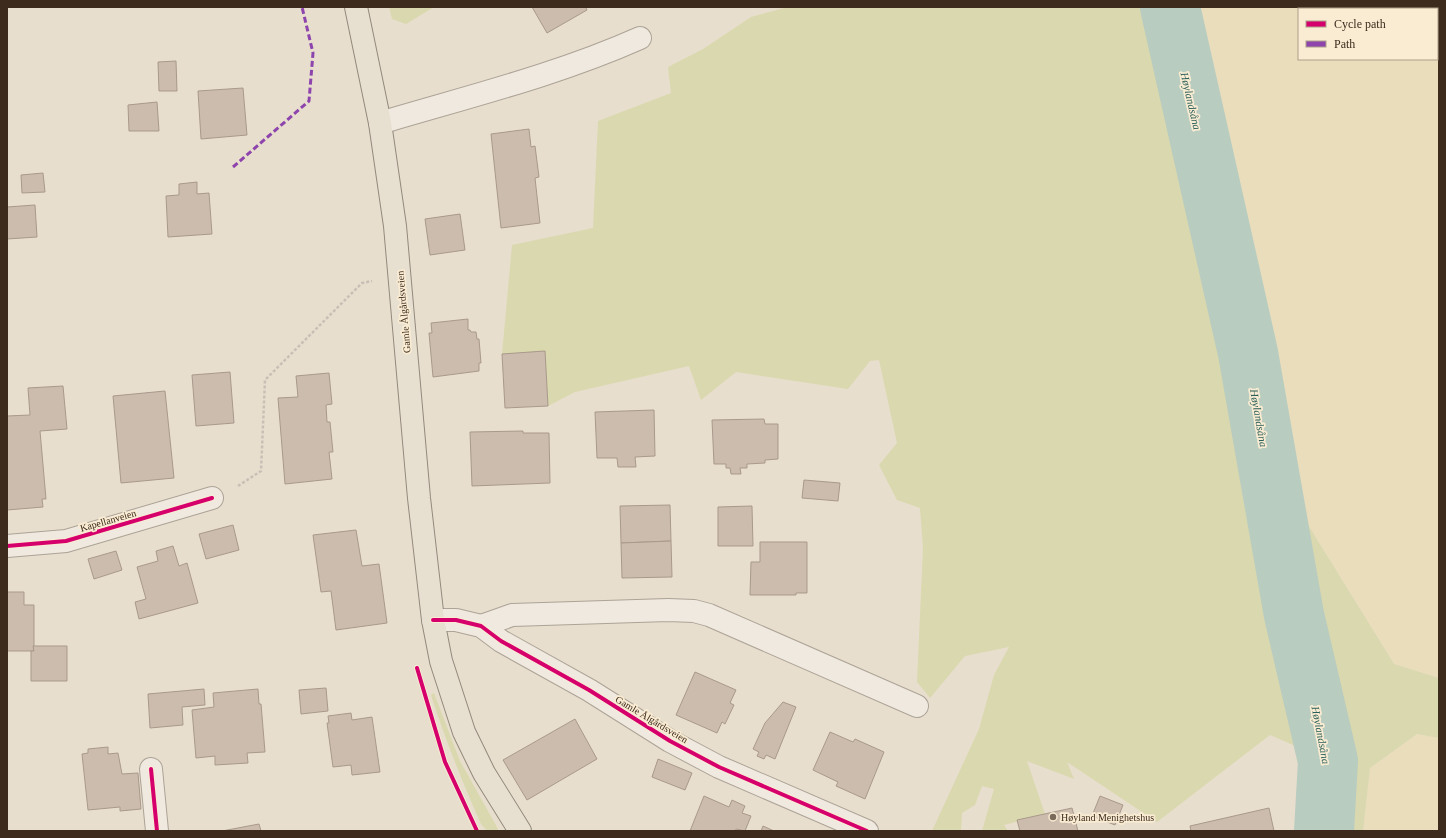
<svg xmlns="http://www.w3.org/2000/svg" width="1446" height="838" viewBox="0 0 1446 838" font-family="'Times New Roman',serif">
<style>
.farmland{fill:#e9ddbc;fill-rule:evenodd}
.green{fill:#dad8ae}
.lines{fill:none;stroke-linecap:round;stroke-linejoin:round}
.river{stroke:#b9ccc0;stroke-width:60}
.building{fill:#ccbcae;stroke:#a9998c}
.minor-casing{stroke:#ada396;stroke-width:24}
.major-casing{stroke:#93897d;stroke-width:24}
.path{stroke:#c8c0b6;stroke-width:2.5;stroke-dasharray:3 2;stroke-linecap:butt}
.minor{stroke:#efe9e0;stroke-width:22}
.major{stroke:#e7dfd0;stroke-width:22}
.quiet{stroke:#8e44ad;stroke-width:3;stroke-dasharray:6 3;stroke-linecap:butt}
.cycleway-casing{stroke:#f9ecd3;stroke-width:6}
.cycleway{stroke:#d6006c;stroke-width:4}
.poi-dot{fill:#796a5b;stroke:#f9ecd3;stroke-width:1.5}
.labels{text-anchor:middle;stroke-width:3.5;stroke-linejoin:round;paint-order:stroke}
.street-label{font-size:10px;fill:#3d2b1d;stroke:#f9ecd3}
.poi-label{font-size:10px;fill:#3d2b1d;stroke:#f9ecd3;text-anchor:start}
.water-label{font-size:11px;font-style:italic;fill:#2a5f59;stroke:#f9ecd3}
</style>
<rect width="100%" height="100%" fill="#e8decd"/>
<!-- farmland -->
<g class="farmland">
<path d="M1180 7H1439V678L1394 664 1302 515ZM1299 9H1437V59H1299Z"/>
<path d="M1417 734 1439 738V831H1363L1370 768Z"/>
</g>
<!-- green -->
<g class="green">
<path d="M389 7H434L406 24 392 19Z"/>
<path d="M788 7H1180L1302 515 1394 664 1439 678V738L1417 734 1370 768 1363 831H1314L1316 755 1270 735 1157 822 1067 762 1074 779 1027 761 1045 814 1004 825 1008 831H982L994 789 982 786 975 805 962 813 961 831H932L979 729 994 675 1009 647 965 656 930 698 917 682 923 548 920 508 897 500 879 465 897 443 879 360 870 361 848 389 736 372 701 400 689 366 575 392 548 406 545 352 502 354 512 245 593 228 598 121 671 93 668 67 703 49 751 17Z"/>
<path d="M434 693 460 761 498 829V831H487L481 824C462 781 445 739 431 695Z"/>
</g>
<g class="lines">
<!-- river -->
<path class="river" d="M1170 7 1248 353 1294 615 1328 761 1324 831"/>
</g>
<!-- building -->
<g class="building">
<path d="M532 7H588L586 8 587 10 547 33Z"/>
<path d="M176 61 177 91H159L158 62Z"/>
<path d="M243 88 247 135 201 139 198 91Z"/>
<path d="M157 102 159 131H129L128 105Z"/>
<path d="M529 129 531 147 535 146 539 177 535 178 540 223 501 228 491 134Z"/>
<path d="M43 173 45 192 22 193 21 175Z"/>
<path d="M197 182V194L209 193 212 234 168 237 166 196 179 195V184Z"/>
<path d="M35 205 37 237 7 239V207Z"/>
<path d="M460 214 465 250 430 255 425 219Z"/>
<path d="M468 319V330H470L471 332H476L477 339H479L481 363H479V371L433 377 429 333H432L431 323Z"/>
<path d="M545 351 548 406 505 408 502 354Z"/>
<path d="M230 372 234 423 196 426 192 375Z"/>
<path d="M329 373 332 404 326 405 327 422H330L333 452H329L332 479 285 484 278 398 298 397 296 376Z"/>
<path d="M63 386 67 429 40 431 46 499H42L43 507 7 510V416L30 415 28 388Z"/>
<path d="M165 391 174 478 121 483 113 396Z"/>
<path d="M654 410 655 456 635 457 636 467H618L617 458H597L595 412Z"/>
<path d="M764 419 765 424H778V459L765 460V463L747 464V468H740L741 474H731L730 468H726V464H714L712 420Z"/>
<path d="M523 431V433H549L550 483 472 486 470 432Z"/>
<path d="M804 480 840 483 838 501 802 498Z"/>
<path d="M670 505 671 541 621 543 620 506Z"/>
<path d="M752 506 753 546H718V507Z"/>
<path d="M233 525 239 550 206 559 199 534Z"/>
<path d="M356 530 362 566 379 564 387 623 336 630 331 591 321 592 313 535Z"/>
<path d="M671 541 672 577 622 578 621 543Z"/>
<path d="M760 542H807V593H796V595H750L751 562H760Z"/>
<path d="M173 546 179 566 187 563 198 603 139 619 135 602 146 599 137 567 158 561 156 551Z"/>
<path d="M116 551 122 570 94 579 88 559Z"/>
<path d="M7 592H24V605H34V651H7Z"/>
<path d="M33 646H67V681H31V651H34Z"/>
<path d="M695 672 736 690 730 703 734 705 725 724 722 722 717 733 676 715Z"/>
<path d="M326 688 328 711 301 714 299 690Z"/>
<path d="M204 689 205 705 182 707 183 725 150 728 148 694Z"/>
<path d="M258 689 259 704H261L265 752 247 753 248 763 215 765V756L196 758 192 710 214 707 213 693Z"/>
<path d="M783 702 796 707 775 759 766 755 764 759 757 756 759 752 753 749 765 723Z"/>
<path d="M351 713 352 720 372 717 380 772 352 775 351 765 333 767 327 723H329L328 716Z"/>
<path d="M575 719 597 759 527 800 503 760Z"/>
<path d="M830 732 853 742 855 739 884 752 865 799 836 786 838 782 813 770Z"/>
<path d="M108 747V754L118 753 122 774 138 773 141 809 120 811V807L88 810 82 754 88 753V749Z"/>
<path d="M658 759 692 773 685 790 652 777Z"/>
<path d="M704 796 729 807 732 800 745 806 742 813 751 816 745 831 736 829 735 831H690Z"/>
<path d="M1100 796 1123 805 1115 825 1092 816Z"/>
<path d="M1072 808 1078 831H1020L1017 820Z"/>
<path d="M1269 808 1274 831H1191L1190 826Z"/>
<path d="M259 824 261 831H222Z"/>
<path d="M763 826 774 831H761Z"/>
</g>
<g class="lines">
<defs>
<g id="minor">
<path d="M380 123C467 97 557 75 640 38"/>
<path d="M7 546 66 541 212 498"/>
<path d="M433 620H456L481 626 501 641 589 690 670 741 719 767 867 831"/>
<path d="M481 626 512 615 668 610 694 611 709 615 917 706"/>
<path d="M151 769 157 831"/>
</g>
<path id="major" d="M356 7 380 123 395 226 419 498 433 620 441 661 464 732 484 773 520 831"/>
</defs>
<!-- minor casing -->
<use href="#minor" class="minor-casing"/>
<!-- major casing -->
<use href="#major" class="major-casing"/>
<!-- path -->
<path class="path" d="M238 486 261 471 265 380 362 283 372 281"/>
<!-- minor -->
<use href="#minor" class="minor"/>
<!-- major -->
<use href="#major" class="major"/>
<!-- quiet -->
<path class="quiet" d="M233 167 309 101 313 53 302 7"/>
<defs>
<g id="cycleway">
<path d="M7 546 66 541 212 498"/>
<path d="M433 620H456L481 626 501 641 589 690 670 741 719 767 867 831"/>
<path d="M417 668 445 762 477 831"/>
<path d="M151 769 157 831"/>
</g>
</defs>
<!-- cycleway casing -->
<use href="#cycleway" class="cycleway-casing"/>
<!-- cycleway -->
<use href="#cycleway" class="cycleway"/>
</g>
<!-- markers -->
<circle class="poi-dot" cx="1053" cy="817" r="4"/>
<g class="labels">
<!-- street labels -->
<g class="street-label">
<text transform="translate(403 312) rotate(-95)" y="4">Gamle Ålgårdsveien</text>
<text transform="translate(108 520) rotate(-16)" y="4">Kapellanveien</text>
<text transform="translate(652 719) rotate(31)" y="4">Gamle Ålgårdsveien</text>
</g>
<!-- poi labels -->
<g class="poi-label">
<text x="1061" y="821">Høyland Menighetshus</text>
</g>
<!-- water labels -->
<g class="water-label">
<text transform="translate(1191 101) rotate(77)" y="4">Høylandsåna</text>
<text transform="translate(1259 418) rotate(80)" y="4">Høylandsåna</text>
<text transform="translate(1321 735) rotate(79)" y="4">Høylandsåna</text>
</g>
</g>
<!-- border -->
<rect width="1446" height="838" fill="none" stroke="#3d2b1d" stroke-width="16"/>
<!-- legend -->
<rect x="1298" y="8" width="140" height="52" fill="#f9ecd3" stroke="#ae9f8a"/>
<rect x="1306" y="21" width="20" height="6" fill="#d6006c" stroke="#ae9f8a"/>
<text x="1334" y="28" font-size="12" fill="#3d2b1d">Cycle path</text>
<rect x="1306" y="41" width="20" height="6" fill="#8e44ad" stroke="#ae9f8a"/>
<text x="1334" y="48" font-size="12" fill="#3d2b1d">Path</text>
</svg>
